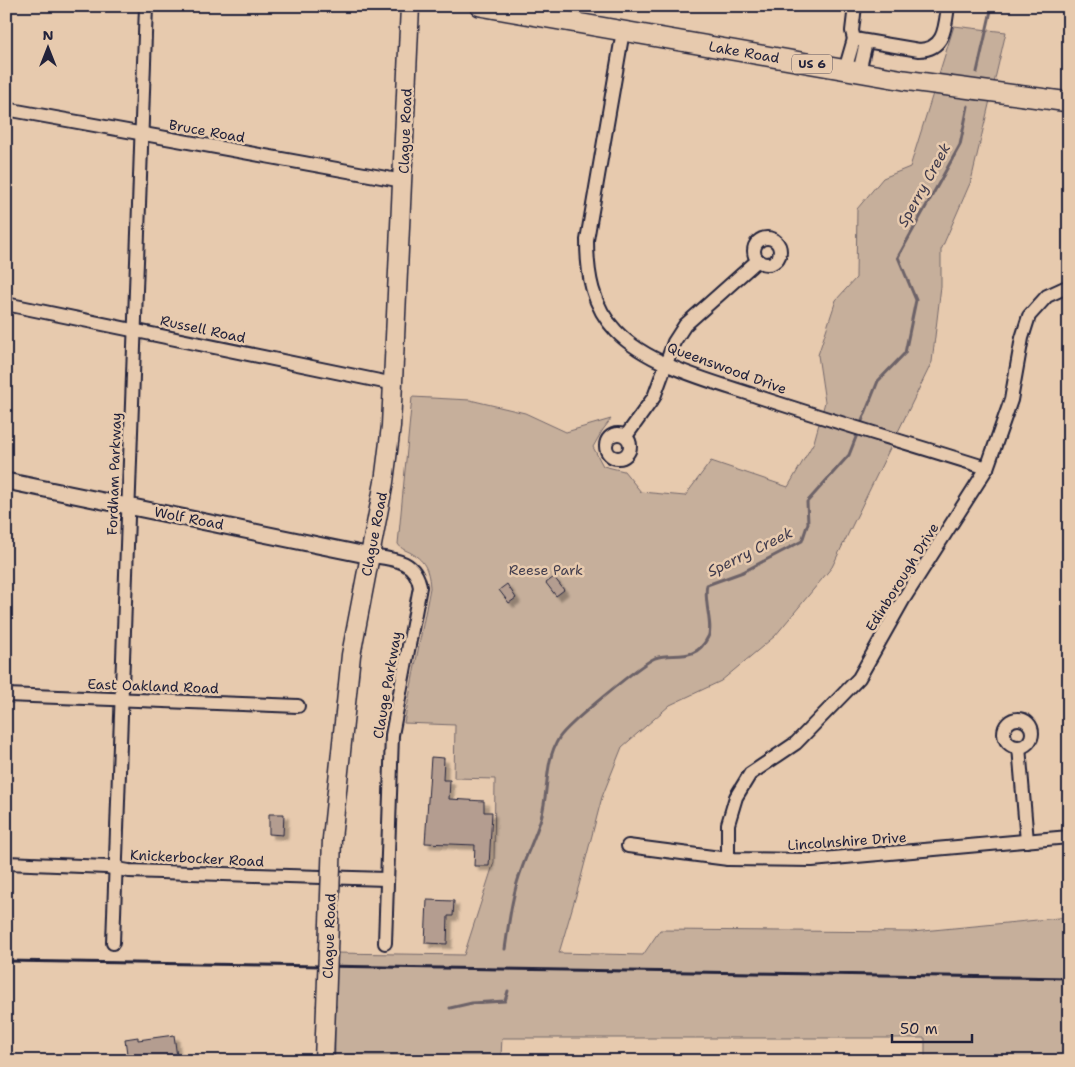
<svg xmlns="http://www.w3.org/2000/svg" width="1075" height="1067" viewBox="0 0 1075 1067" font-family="'Shantell Sans',sans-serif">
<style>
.green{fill:#c6af9b;stroke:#74686b}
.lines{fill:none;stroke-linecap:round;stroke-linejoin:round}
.stream{stroke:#6c6267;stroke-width:3}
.building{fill:#b49d90;stroke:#22223b;filter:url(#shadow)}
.minor-casing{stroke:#22223b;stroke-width:16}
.tertiary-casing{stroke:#22223b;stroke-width:19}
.secondary-casing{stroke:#22223b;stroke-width:21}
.primary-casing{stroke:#22223b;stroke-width:22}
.minor{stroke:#e7caae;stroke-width:12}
.tertiary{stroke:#e7caae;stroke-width:15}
.secondary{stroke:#e7caae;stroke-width:18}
.primary{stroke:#e7caae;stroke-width:19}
.rail{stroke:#22223b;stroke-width:3}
.secondary-bridge-casing{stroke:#22223b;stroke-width:21;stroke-linecap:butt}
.secondary-bridge{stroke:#e7caae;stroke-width:18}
.labels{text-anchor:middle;stroke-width:5;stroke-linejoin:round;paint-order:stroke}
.shield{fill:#e7caae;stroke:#5d545e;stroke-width:1}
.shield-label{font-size:12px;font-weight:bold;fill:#22223b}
.street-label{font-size:14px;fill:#22223b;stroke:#e7caae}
.park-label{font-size:14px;fill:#433e4e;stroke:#e7caae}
.water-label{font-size:15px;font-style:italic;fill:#413c4d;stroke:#e7caae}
</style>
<defs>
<filter id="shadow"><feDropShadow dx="4.5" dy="4.5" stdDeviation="1" flood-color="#0004"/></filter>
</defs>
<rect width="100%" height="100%" fill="#e7caae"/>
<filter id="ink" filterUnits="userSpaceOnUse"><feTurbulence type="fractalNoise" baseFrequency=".02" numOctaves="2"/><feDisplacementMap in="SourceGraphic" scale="10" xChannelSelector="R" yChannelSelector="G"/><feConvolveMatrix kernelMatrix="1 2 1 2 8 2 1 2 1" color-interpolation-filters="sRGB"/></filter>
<g filter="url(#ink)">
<!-- green -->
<path class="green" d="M954 26 1006 32 971 181 941 250V286L932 362 832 567 775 636 721 681 670 705 622 747 602 797 579 885 559 953 643 955 660 930 912 932 1069 917V1061H925V1038H502L501 1056H335L334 953 464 955 494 862 495 779 454 778 455 725 404 723 430 588C429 572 426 561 411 553 406 550 402 550 398 544L412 397 470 400 525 413 566 432 611 419 602 431 593 447 603 466 624 471 641 492 685 496 711 461 788 487 814 442 825 402 818 355 836 300 856 278 857 209 883 178 910 167Z"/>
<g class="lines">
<!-- stream -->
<g class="stream">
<path d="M977 72 992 6"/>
<path d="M860 426 878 381 905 353 916 300 898 257 960 145 968 106"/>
<path d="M505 949C509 922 512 894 522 868 528 851 536 835 541 818 549 792 544 762 559 738 568 724 640 665 655 658 673 651 695 664 708 637 714 627 703 601 707 585L743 572 802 541 808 523 807 502 849 455 858 432"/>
<path d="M450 1008 472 1003 505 1001 508 991"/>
</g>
</g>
<!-- building -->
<g class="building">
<path d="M554 577 564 590 556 596 546 583Z"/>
<path d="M507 584 516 598 509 603 499 590Z"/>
<path d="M431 757 444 758 443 780H450L449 799 484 801V812H492L489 866H474L475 845 425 843Z"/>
<path d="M269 814H284L283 835 269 834Z"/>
<path d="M427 900 454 901 453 916H448L447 944 425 943Z"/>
<path d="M174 1035 177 1057 128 1061 125 1039 138 1037V1040Z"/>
</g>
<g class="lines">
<defs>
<g id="minor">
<path d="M855 6 852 31 854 39 919 50C945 49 945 27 948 6"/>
<path d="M623 31 587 240C587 274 592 306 616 331 649 366 715 382 759 397 835 422 911 444 987 468"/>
<path d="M845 70 854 39"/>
<path d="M859 72 866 42"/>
<path d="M6 109 403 181"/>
<circle cx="767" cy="251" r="13"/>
<path d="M6 304 394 384"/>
<circle cx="618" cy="446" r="12"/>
<path d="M626 436 654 397 674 342 685 325 758 260"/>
<path d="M371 556C393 559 416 560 420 587L392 735 385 943"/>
<path d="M6 695 298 706"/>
<circle cx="1018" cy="733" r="14"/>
<path d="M1019 747 1027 841"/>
<path d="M628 846 728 859 812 860 1069 837"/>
<path d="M728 859V824L736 797 750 774 796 743 859 678 903 600 987 468 1011 400 1022 338 1029 316 1047 296 1069 286"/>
<path d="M6 863 107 867 129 871 386 879"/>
<path d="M113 943 146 6"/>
</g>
<path id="tertiary" d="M6 481 371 556"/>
<g id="secondary">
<path d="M332 839 351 655 384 482 391 426 410 6"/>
<path d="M324 1061 326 1007"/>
</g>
<path id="primary" d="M480 6 904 80 1069 102"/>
</defs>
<!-- minor casing -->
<use href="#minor" class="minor-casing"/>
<!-- tertiary casing -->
<use href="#tertiary" class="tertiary-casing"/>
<!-- secondary casing -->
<use href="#secondary" class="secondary-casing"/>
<!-- primary casing -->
<use href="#primary" class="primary-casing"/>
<!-- minor -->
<use href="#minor" class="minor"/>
<!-- tertiary -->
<use href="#tertiary" class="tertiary"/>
<!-- secondary -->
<use href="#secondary" class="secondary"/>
<!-- primary -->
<use href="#primary" class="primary"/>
<!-- rail -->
<path class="rail" d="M6 961 1069 978"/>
<defs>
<path id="secondary-bridge" d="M326 1007 332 839"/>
</defs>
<!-- secondary-bridge casing -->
<use href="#secondary-bridge" class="secondary-bridge-casing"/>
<!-- secondary-bridge -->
<use href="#secondary-bridge" class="secondary-bridge"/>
</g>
</g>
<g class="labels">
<!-- shield labels -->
<rect class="shield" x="792" y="54.5" width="40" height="19" rx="4"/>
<g class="shield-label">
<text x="812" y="68">US 6</text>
</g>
<!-- street labels -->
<g class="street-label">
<text transform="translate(744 52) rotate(10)" y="5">Lake Road</text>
<text transform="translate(207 131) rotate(10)" y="5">Bruce Road</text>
<text transform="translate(405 131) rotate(-88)" y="5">Clague Road</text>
<text transform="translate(203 329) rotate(12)" y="5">Russell Road</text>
<text transform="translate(727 368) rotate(20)" y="5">Queenswood Drive</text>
<text transform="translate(114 474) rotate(-88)" y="5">Fordham Parkway</text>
<text transform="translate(189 518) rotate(11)" y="5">Wolf Road</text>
<text transform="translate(374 534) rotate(-79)" y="5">Clague Road</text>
<text transform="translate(902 577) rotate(-58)" y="5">Edinborough Drive</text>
<text transform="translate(387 685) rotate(-80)" y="5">Clauge Parkway</text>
<text transform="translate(153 686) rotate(2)" y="5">East Oakland Road</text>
<text transform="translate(847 841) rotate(-4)" y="5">Lincolnshire Drive</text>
<text transform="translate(197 858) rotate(3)" y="5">Knickerbocker Road</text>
<text transform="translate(329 936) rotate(-88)" y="5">Clague Road</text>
</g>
<!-- park labels -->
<g class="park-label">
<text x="546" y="575">Reese Park</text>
</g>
<!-- water labels -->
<g class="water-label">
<text transform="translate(924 185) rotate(-61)" y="5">Sperry Creek</text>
<text transform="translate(750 552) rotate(-26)" y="5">Sperry Creek</text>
</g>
</g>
<!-- margin -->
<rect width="1075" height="1067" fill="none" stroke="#e7caae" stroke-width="25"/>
<rect x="12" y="12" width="1050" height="1042" fill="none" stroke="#22223b" stroke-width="2" filter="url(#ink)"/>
<!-- north arrow -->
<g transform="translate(48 48)" stroke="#e7caae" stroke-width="4" paint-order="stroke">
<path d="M0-4L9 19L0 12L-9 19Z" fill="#22223b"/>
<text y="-8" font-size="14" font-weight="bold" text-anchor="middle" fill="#22223b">N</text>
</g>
<!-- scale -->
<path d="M892 1034v8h80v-8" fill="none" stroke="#22223b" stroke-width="2.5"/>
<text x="900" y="1034" font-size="15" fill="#22223b" stroke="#e7caae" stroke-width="4" paint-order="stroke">50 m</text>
</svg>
